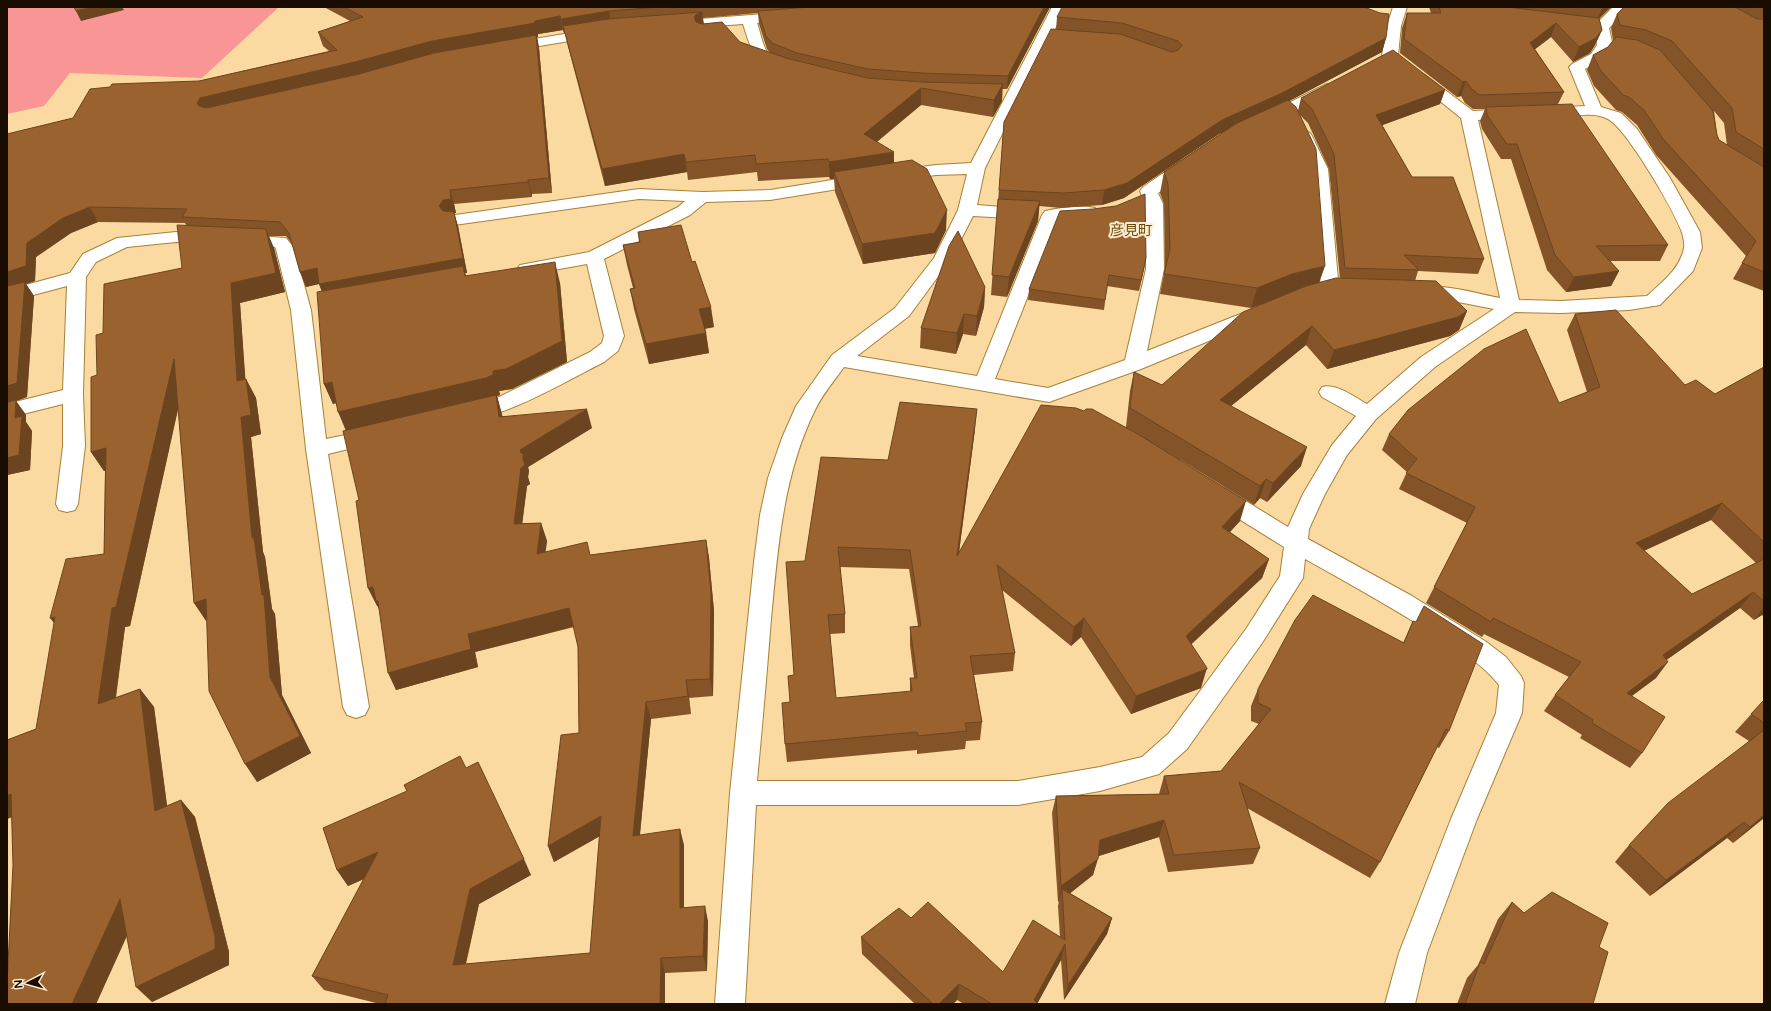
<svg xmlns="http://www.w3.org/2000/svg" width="1771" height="1011" viewBox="0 0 1771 1011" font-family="'Varela Round','Noto Sans JP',sans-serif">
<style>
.green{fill:#f99695}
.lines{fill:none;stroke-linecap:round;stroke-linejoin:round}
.minor-casing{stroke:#a88137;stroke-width:2}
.minor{fill:#fff;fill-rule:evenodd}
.wall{fill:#845428;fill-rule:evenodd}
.shaded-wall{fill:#6c4520}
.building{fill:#9a622e;stroke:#6c4520;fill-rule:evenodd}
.labels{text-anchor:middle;stroke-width:4;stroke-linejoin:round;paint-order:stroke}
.quarter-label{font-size:14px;fill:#674a0d;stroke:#fbeace}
</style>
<rect width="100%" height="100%" fill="#fbdaa1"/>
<!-- green -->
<path class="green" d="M7 7H279L202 78 70 73 44 106 7 114Z"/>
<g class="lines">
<defs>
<g id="minor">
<path d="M1052 7H1066L985 168 977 205 1028 209 1034 210 1037 214 1034 218 1028 219 973 216 951 259 909 316 857 356 977 376 1042 215 1045 211C1059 208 1081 205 1095 208L1098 212 1095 216 1058 220 995 379 1048 388 1125 360 1146 269 1145 204 1140 191 1143 187 1181 161 1187 160 1193 161 1195 165 1193 169 1158 193 1163 204 1164 269 1147 351 1248 311 1255 309 1262 311 1265 315 1262 319 1141 369 1049 402 844 367C834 381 822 395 815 410 783 475 778 547 771 619 767 673 762 727 757 781H1018L1100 767 1142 757 1169 733 1246 629 1280 576 1284 547 1210 501 1207 495 1210 489 1218 487 1226 489 1288 527 1303 494 1332 445 1356 416 1322 397 1319 392 1322 387C1337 383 1354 397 1367 404L1421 357 1494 309 1443 299H1421L1414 297 1412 293 1414 289C1441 282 1473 293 1500 298L1461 118 1415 81 1412 78 1415 75 1420 73 1425 75 1473 111 1511 109 1517 111 1519 114 1517 117 1478 120 1519 300 1561 301 1647 296C1662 282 1680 269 1684 248 1685 244 1683 235 1681 230 1673 209 1627 129 1608 119 1588 108 1563 122 1542 116L1540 113 1542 110 1548 108 1585 106 1569 67 1572 64 1591 54 1597 45 1594 31 1571 27 1569 24 1571 21 1576 20 1598 22 1613 7H1631L1609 28 1612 42 1643 48 1646 51 1643 54 1638 56 1609 50 1601 60 1585 69 1601 107 1621 113 1637 129 1670 178 1700 232 1702 248 1693 271 1660 305 1629 310 1561 313 1515 312 1435 367 1376 419 1347 455 1325 494 1309 529 1308 539 1412 596 1485 641 1506 657 1521 676 1524 683 1522 713 1477 819 1427 953 1415 1004H1385L1399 953 1451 819 1496 713 1499 685C1481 662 1457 649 1432 633 1391 607 1348 583 1305 559L1303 578 1262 643 1187 749 1159 774 1100 791 1018 805H756L745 1004H715L730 793 754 562 760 515 768 478 782 438 796 406 832 355 895 308 934 258 958 210 967 174 936 175 899 180 893 179 891 175 893 171 899 170 936 165 971 163Z"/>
<path d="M1393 7H1407L1401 26 1398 55 1395 58 1390 60 1385 58 1382 55 1387 26Z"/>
<path d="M788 12 793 13 795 16 793 19 757 23C761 33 763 51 772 58 778 62 785 61 789 67L786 70C780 72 777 71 771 68 752 60 749 42 743 24L673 29 668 28 666 25 668 22 673 21Z"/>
<path d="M595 29 600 30 602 33 600 36 509 51 504 50 502 47 504 44 509 43Z"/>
<path d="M1327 84 1333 86 1335 89 1333 92 1274 122 1268 124 1262 122 1260 119 1262 116Z"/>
<path d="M1304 131 1310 133 1312 136 1328 169 1339 290 1337 294 1330 296 1323 294 1321 290 1312 169 1296 136 1298 133Z"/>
<path d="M863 175 869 176 872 180 869 184 770 200 706 202 690 215 604 259 624 336 618 351 604 362C576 376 491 426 463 418L460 413 463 408 493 400 590 352 602 343 604 336 587 264 526 275 520 273 517 269 520 265 589 252 678 207 685 201 639 199 454 225 448 224 445 220 448 216 639 189 702 192 770 190Z"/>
<path d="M176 232 213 235 216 239 213 243 207 244 176 242 127 247 96 262 86 277 83 395 85 446 78 504 75 510 67 512 59 510 56 504 63 446V404L7 418V404L63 390 67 286 7 302V290L70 273 83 254 117 238Z"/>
<path d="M242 235 286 238 294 248 311 310 326 439 374 429 381 431 384 436 381 441 328 454 369 707 365 715 356 718 347 715 343 707 306 449 291 310 276 249 275 247 236 244 233 240 236 236Z"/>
</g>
</defs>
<!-- minor casing -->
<use href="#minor" class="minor-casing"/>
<!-- minor -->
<use href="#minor" class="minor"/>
</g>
<!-- wall -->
<g class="wall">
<path d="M324 7H1050L1007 89H1002V101L993 117 921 105 877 142 894 152V163L946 230 935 253 863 264 835 192 834 179H830L829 177 758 181 757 172 688 180 687 172 605 186 567 43 565 32 564 33 563 30 538 34V37H537L539 48 552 193 532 194V197L454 204 456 213H454L458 226 467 273H465L466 276 560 283 567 362 512 389 499 391 500 395 497 396 502 416 592 428 528 467 529 471 528 477 530 484 527 486 522 523H541L547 541 545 552 590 555 706 540 709 558 714 611 713 696 689 698 691 714 651 719 640 835 684 845V908L708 921 707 971 665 973V1004H380L324 990 312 976 364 879 348 886 337 870 466 768 531 875 479 904 466 964 590 953 600 836 554 862 548 846 579 733 578 647 574 627 475 652 478 667 396 690 379 609 378 606H377L368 588 359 500 346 431 336 403 333 404 324 384 322 292 319 284 306 287 300 272 292 244 286 236H268L274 248 285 292 240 303 245 379H246L256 398 261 434 251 437 263 552 265 557 272 609 275 614 282 695 311 753 257 782 207 621 194 603 178 408 130 626 125 627 116 698 140 689 154 707 167 806 181 800 195 817 229 952V965L152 1002 127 936 96 1004H7L13 865 12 817 7 819V740L36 729 104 554 105 471H104L91 452 97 375 103 333 182 268 186 225 185 223 98 222 71 233 36 257 35 281 26 284 34 296 27 397 16 401 26 415V422L32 431 30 470 7 475V134L73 118 110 87 199 81 329 51 323 46 318 32 350 21ZM758 13 759 24 767 49 770 53 740 42 704 24 703 18Z"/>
<path d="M1429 7H1611L1599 19 1602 30 1595 45 1590 53 1573 62 1551 37 1535 49 1564 92 1558 104 1668 245 1660 261H1610L1619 271 1611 286 1566 292 1547 270 1511 159H1501L1482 129 1480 121 1485 109H1473L1465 103 1461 96 1457 97 1400 53 1402 28 1407 13H1431Z"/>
<path d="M1624 7H1764V291L1733 279 1746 256 1656 155 1637 125 1622 112 1616 110 1594 86 1587 70 1593 55 1608 47 1614 40H1613L1611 28 1617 14ZM1714 111 1724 123 1727 145 1719 140 1717 135Z"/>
<path d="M1057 17 1386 38 1382 52 1289 101 1298 111 1301 98 1445 90 1440 104 1382 125 1412 177 1484 259 1478 274 1418 271 1415 281 1467 311 1459 330 1450 336 1327 369 1306 345 1231 406 1301 466 1267 502 1260 498 1254 505 1179 459 1240 521 1230 532 1269 559 1262 578 1191 644 1201 687V688L1131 714 1081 637 1071 646 1002 590 1015 653 1013 671 974 675 982 722 980 740 966 741 965 749 917 754V750L787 762 785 744 790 702 794 675 805 561 888 460 975 429 959 553 1126 427 1130 391 1134 372 1162 385 1287 294 1251 308 1160 294 1165 268 1164 204 1160 193 1164 172 1224 132 1219 134 1124 198 1102 205 1061 208 1039 206 1038 221 1007 297 991 295 1004 122 1056 29ZM1299 114 1308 123 1329 169 1340 279 1319 283ZM840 567 909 569 918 626 910 627V645L914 678H910V692L836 698 830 634 845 633V614Z"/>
<path d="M638 232 692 262 714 327 705 329 706 333 709 353 649 364 634 309 630 289 633 288 627 265 623 245 639 242Z"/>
<path d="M1146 258 1139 291 1107 286 1104 310 1028 300 1029 289Z"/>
<path d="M985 287 984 307 976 336 963 334 956 354 920 348 921 328Z"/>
<path d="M1575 314 1685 385 1715 394 1764 367V617L1762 615 1754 620 1740 608 1666 660 1656 678 1632 696 1642 753 1630 768 1580 738 1582 735 1544 711 1555 695 1569 677 1484 634 1482 637 1426 603 1467 523 1399 489 1407 472 1382 450 1389 434 1559 403 1587 392 1567 330ZM1711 520 1756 563 1692 594 1644 551Z"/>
<path d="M1413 621 1449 731 1439 748 1437 747 1380 862 1370 878 1247 808 1260 848 1253 864 1168 872 1159 837 1098 856 1093 875 1070 893 1112 918 1107 934 1064 1000 1061 960 1037 1004H1038H964L957 1000 953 1004H915L862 954 861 937 911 918 1003 972 1060 937 1058 906 1059 901 1058 902 1052 813 1056 796 1159 794 1164 776 1221 771 1259 724 1251 721V706L1258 689 1403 643Z"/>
<path d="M1764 700V818L1733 843 1727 838 1650 896 1615 862 1629 845 1749 741 1735 732Z"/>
<path d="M1512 902 1524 913 1599 947 1593 1004H1457L1467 978 1478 965 1498 919Z"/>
</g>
<!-- shaded-wall -->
<g class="shaded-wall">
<path d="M93 7H122L124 10 81 21 76 11Z"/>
<path d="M1044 7H1050L1007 89 1008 76Z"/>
<path d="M1603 7H1611L1597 20Z"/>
<path d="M609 11 611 24 563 26 565 32 564 33 561 19Z"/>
<path d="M702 12 704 29 699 31 694 17 697 14Z"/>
<path d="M560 16 563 30 538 34V37H537L539 48 552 193 549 178 203 117 197 103 200 98 432 41Z"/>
<path d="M1556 23 1551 37 1525 57 1530 43Z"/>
<path d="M1602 30 1595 45 1590 53 1573 62 1579 47Z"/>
<path d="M1386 38 1382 52 1278 107 1219 134 1124 198 1102 205 1104 190 1222 120Z"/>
<path d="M1466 81 1461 96 1457 97 1463 82Z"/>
<path d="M1003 84 1002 101 993 117 994 100Z"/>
<path d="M921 88V105L864 152V134Z"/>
<path d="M1445 90 1440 104 1372 129 1376 115Z"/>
<path d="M894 152V170L834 172V179H830L829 162Z"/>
<path d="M684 154 687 172 605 186 602 169Z"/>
<path d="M528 180 532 194V197L528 182Z"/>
<path d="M450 190 454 204 456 213H454L458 226 467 273H465L470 287 325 299 319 284 439 206Z"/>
<path d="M1040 201 1038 221 1007 297 1009 277Z"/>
<path d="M90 207 98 222 71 233 36 257 35 281 26 284 34 296 27 397 16 401 26 415V422L32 431 30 470 7 475V458L15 418 7 404V272L27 243 63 218Z"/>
<path d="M947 210 946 230 935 253 863 264 862 244Z"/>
<path d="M266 229 274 248 285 292 240 303 247 401 237 381 231 283Z"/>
<path d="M1146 258 1144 269 1139 291 1141 280Z"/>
<path d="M555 262 560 283 567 362 512 389 499 391 500 395 497 396 502 414 505 435 347 433 338 412 493 371Z"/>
<path d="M1325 266 1318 286 1286 295 1251 308 1257 288 1292 274Z"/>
<path d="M317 268 323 283 306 287 300 272Z"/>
<path d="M1619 271 1611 286 1566 292 1574 277Z"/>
<path d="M985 287 984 307 976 336 977 316Z"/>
<path d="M711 307 714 327 702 329 699 309Z"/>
<path d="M1467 311 1459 330 1450 336 1327 369 1334 350Z"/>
<path d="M964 314 963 334 956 354 957 333Z"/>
<path d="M1312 326 1306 345 1215 419 1220 400Z"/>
<path d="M706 333 709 353 649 364 646 344Z"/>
<path d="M174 359 185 378 130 626 125 627 112 723 98 704 112 608Z"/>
<path d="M246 379 256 398 261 434 251 437 263 552 265 557 272 609 275 614 282 695 311 753 257 782 245 764 262 595 252 538 241 417Z"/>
<path d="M332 382 341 402 333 404 324 384Z"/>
<path d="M587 409 592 428 528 467 529 471 528 477 530 484 527 486 520 542 514 524 520 450Z"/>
<path d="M977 409 975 429 956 575 957 556Z"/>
<path d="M1307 447 1301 466 1267 502 1273 483Z"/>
<path d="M106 448 118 468 104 471 91 452Z"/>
<path d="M1266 479 1260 498 1254 505 1260 486Z"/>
<path d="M1246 501 1240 521 1217 546 1222 527Z"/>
<path d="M1722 503 1711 520 1625 559 1636 543Z"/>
<path d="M541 523 547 541 543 573 537 554Z"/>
<path d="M706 540 709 558 714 611 713 696 710 679Z"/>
<path d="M1269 559 1262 578 1180 655 1186 636Z"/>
<path d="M373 587 381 605 384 619 368 588Z"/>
<path d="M1753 592 1740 608 1651 671 1663 655Z"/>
<path d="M206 599 218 618 206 621 194 603Z"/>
<path d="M1764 607V613L1762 615 1754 620Z"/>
<path d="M569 608 575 626 475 652 478 667 396 690 388 673 468 634Z"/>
<path d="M55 617 65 637 50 618Z"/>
<path d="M1084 618 1081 637 1071 646 1074 627Z"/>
<path d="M1668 662 1656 678 1615 708 1627 693Z"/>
<path d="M1207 668 1201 688 1131 714 1136 696Z"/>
<path d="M686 680 689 698 691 714 688 696Z"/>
<path d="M140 689 154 707 170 828 155 811Z"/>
<path d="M646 702 651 719 638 853 633 836Z"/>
<path d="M11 794 14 816 7 819V796Z"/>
<path d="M181 800 195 817 229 952V965L152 1002 136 987Z"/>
<path d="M1764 815V818L1733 843 1750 827Z"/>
<path d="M601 816 607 832 554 862 548 846Z"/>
<path d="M1164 820 1159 837 1096 857 1100 840Z"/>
<path d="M1744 822 1727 838 1650 896 1666 880Z"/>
<path d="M680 829 684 845V923L680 908Z"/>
<path d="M378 852 388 868 348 886 337 870Z"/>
<path d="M524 859 531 875 479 904 462 980 453 965 470 889Z"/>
<path d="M1098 859 1093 875 1063 899 1062 889 1059 901 1058 902 1061 886Z"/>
<path d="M120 899 136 915 96 1004H72Z"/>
<path d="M705 906 708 921 707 971 703 956Z"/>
<path d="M1112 918 1107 934 1064 1000 1068 985Z"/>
<path d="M1065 944 1061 960 1037 1004 1034 1000Z"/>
<path d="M661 958 665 973V1004H660Z"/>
<path d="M959 984 957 1000 953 1004H939Z"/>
</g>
<!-- building -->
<g class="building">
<path d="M74 7H93L76 11Z"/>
<path d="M344 7H661L609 11 561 19 560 16 535 21V23L432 41 355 62 200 98 197 103 199 106 206 108 359 74 434 53 536 35 549 178 528 180V182L450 190 451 199 443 200 439 206 443 211 454 212 463 258 319 284 317 268 300 272 289 233 280 222 182 217 187 209 90 207 63 218 27 243 26 266 7 272V134L73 118 90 89 110 87 112 84 199 81 337 50 318 32 363 17Z"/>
<path d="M810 7H1044L1008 76 922 73 868 69 797 53 772 43 766 36 758 11Z"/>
<path d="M1062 7H1364L1380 13 1389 14 1386 38 1282 93 1222 120 1127 183 1104 190 1063 193 999 190 1004 122 1051 29 1120 34 1172 52 1178 50 1182 45 1178 41 1122 23 1057 17Z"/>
<path d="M1439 7H1507L1599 18 1602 30 1596 38 1579 47 1556 23 1530 43 1564 92 1479 95 1471 88 1466 81 1463 82 1404 39 1407 13H1441Z"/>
<path d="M1624 7H1735L1757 19H1764V149L1736 132 1732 108 1672 41 1646 30 1620 25 1617 14Z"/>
<path d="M702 12 697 14 694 17 696 22 702 24 722 22 740 42 786 58 867 78 922 82 1003 84 994 100 921 88 864 134 894 152 829 162 828 159 756 164 755 155 686 162 684 154 602 169 563 26 608 19Z"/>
<path d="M1616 37 1637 40 1660 50 1713 111 1717 135 1719 140 1764 167V272L1742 263 1756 241 1664 140 1644 110 1629 97 1623 95 1601 71 1593 55 1608 47Z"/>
<path d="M1393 50 1445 90 1376 115 1412 177H1453L1484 259 1404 255 1419 270 1345 268 1334 154 1312 109 1301 98Z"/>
<path d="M1288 100 1296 107 1316 149 1325 266 1292 274 1257 288 1164 274 1170 249 1168 184 1164 172 1237 123Z"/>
<path d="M1572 104 1668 245 1596 246 1619 271 1574 277 1555 255 1517 144H1507L1487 115 1486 107Z"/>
<path d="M912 160 927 169 947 210 935 233 862 244 834 172Z"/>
<path d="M1145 194 1146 258 1141 280 1109 275 1105 300 1029 289 1060 211 1093 209 1116 206Z"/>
<path d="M998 199 1040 201 1009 277 992 275Z"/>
<path d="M177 225 266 229 276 273 231 283 237 381 246 379 251 415 241 417 252 538H254L262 595H264L270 677 300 736 245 764 209 691 206 599 194 603 174 359 116 607 112 608 98 704 140 689 155 811 181 800 215 937V949L136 987 120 899 72 1004H7V984L13 865 11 794 7 796V740L36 729 55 617 50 618 66 559 104 554 106 448 91 452V377L97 375 96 335 103 333 104 284 182 268Z"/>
<path d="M681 225 692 262 695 261 711 307 699 309 706 333 646 344 630 289 635 288 623 245 640 242 638 232Z"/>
<path d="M958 231 985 287 977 316 964 314 957 333 921 328 949 246Z"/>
<path d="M555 262 562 341 506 369 493 371V375L486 378 338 412 332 382 324 384 317 292 463 266 465 276Z"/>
<path d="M1336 278 1436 281 1467 311 1458 317 1334 350 1312 326 1220 400 1307 447 1273 483 1266 479 1260 486 1130 408 1134 372 1162 385 1243 312 1306 286Z"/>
<path d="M25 282 17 383 7 386V286Z"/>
<path d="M1616 310 1685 385 1696 380 1715 394 1764 367V542L1722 503 1636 543 1692 594 1764 559V601L1753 592 1663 655 1668 662 1627 693 1665 717 1642 753 1592 723 1593 720 1555 695 1581 662 1493 618 1491 622 1434 587 1475 507 1406 473 1417 459 1389 434 1408 410 1484 349 1526 329 1559 403 1600 387 1575 314Z"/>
<path d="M496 395 499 417 587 409 520 450 521 453H523V459L525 465 521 468 514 524 541 523 537 554 587 542 590 555 706 540 711 593 710 679 686 680 688 696 646 702 633 836 680 829V908L705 906 703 956 661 958 660 1004H385L388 995 312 976 378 852 337 870 323 828 407 791 404 785 460 756 466 768 478 762 524 859 470 889 453 965 590 953 601 816 548 846 561 735 579 733 578 647 569 608 468 634 471 649 388 673 378 601H376L373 587 368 588 356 501 359 500 343 431Z"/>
<path d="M16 400 15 418 22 416 19 455 7 458V402Z"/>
<path d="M900 402 977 409 957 556 1041 405 1076 408 1084 411 1086 409H1092L1136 433 1246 501 1222 527 1269 559 1186 636 1207 668V669L1136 696 1084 618 1074 627 997 565 1015 653 970 656 982 722 965 723 967 731 918 736 917 732 785 744 782 703 790 702 788 676 794 675 786 562 805 561 821 457 888 460ZM838 547 910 550 921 626 910 627 917 678H910L912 691 836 698 828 615 845 614Z"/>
<path d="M1313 595 1404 643 1413 621 1416 622 1424 606 1483 644 1449 731 1446 729 1380 862 1239 782 1260 848 1174 855 1164 820 1100 840 1098 859 1061 886 1056 796 1169 794 1164 776 1221 771 1271 709 1258 703V689L1295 620Z"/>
<path d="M1764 700V723L1751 714Z"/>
<path d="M1764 730V815L1750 827 1744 822 1666 880 1629 845 1668 803Z"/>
<path d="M1062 889 1112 918 1068 985 1065 944 1034 1000 1038 1004H992L959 984 939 1004H933L861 937 899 908 911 918 928 902 1003 972 1033 920 1065 940Z"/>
<path d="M1552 892 1608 923 1599 947 1608 952 1593 1004H1465L1480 962 1484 964 1512 902 1524 913Z"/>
</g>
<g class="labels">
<!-- quarter labels -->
<g class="quarter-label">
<text x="1131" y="235">彦見町</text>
</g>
</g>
<!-- border -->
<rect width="1771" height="1011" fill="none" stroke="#180d00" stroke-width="16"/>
<!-- north arrow -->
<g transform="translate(28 983) rotate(264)" stroke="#fbeace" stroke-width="3" paint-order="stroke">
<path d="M0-3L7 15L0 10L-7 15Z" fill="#180d00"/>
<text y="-6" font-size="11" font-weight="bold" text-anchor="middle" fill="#180d00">N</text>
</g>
</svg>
